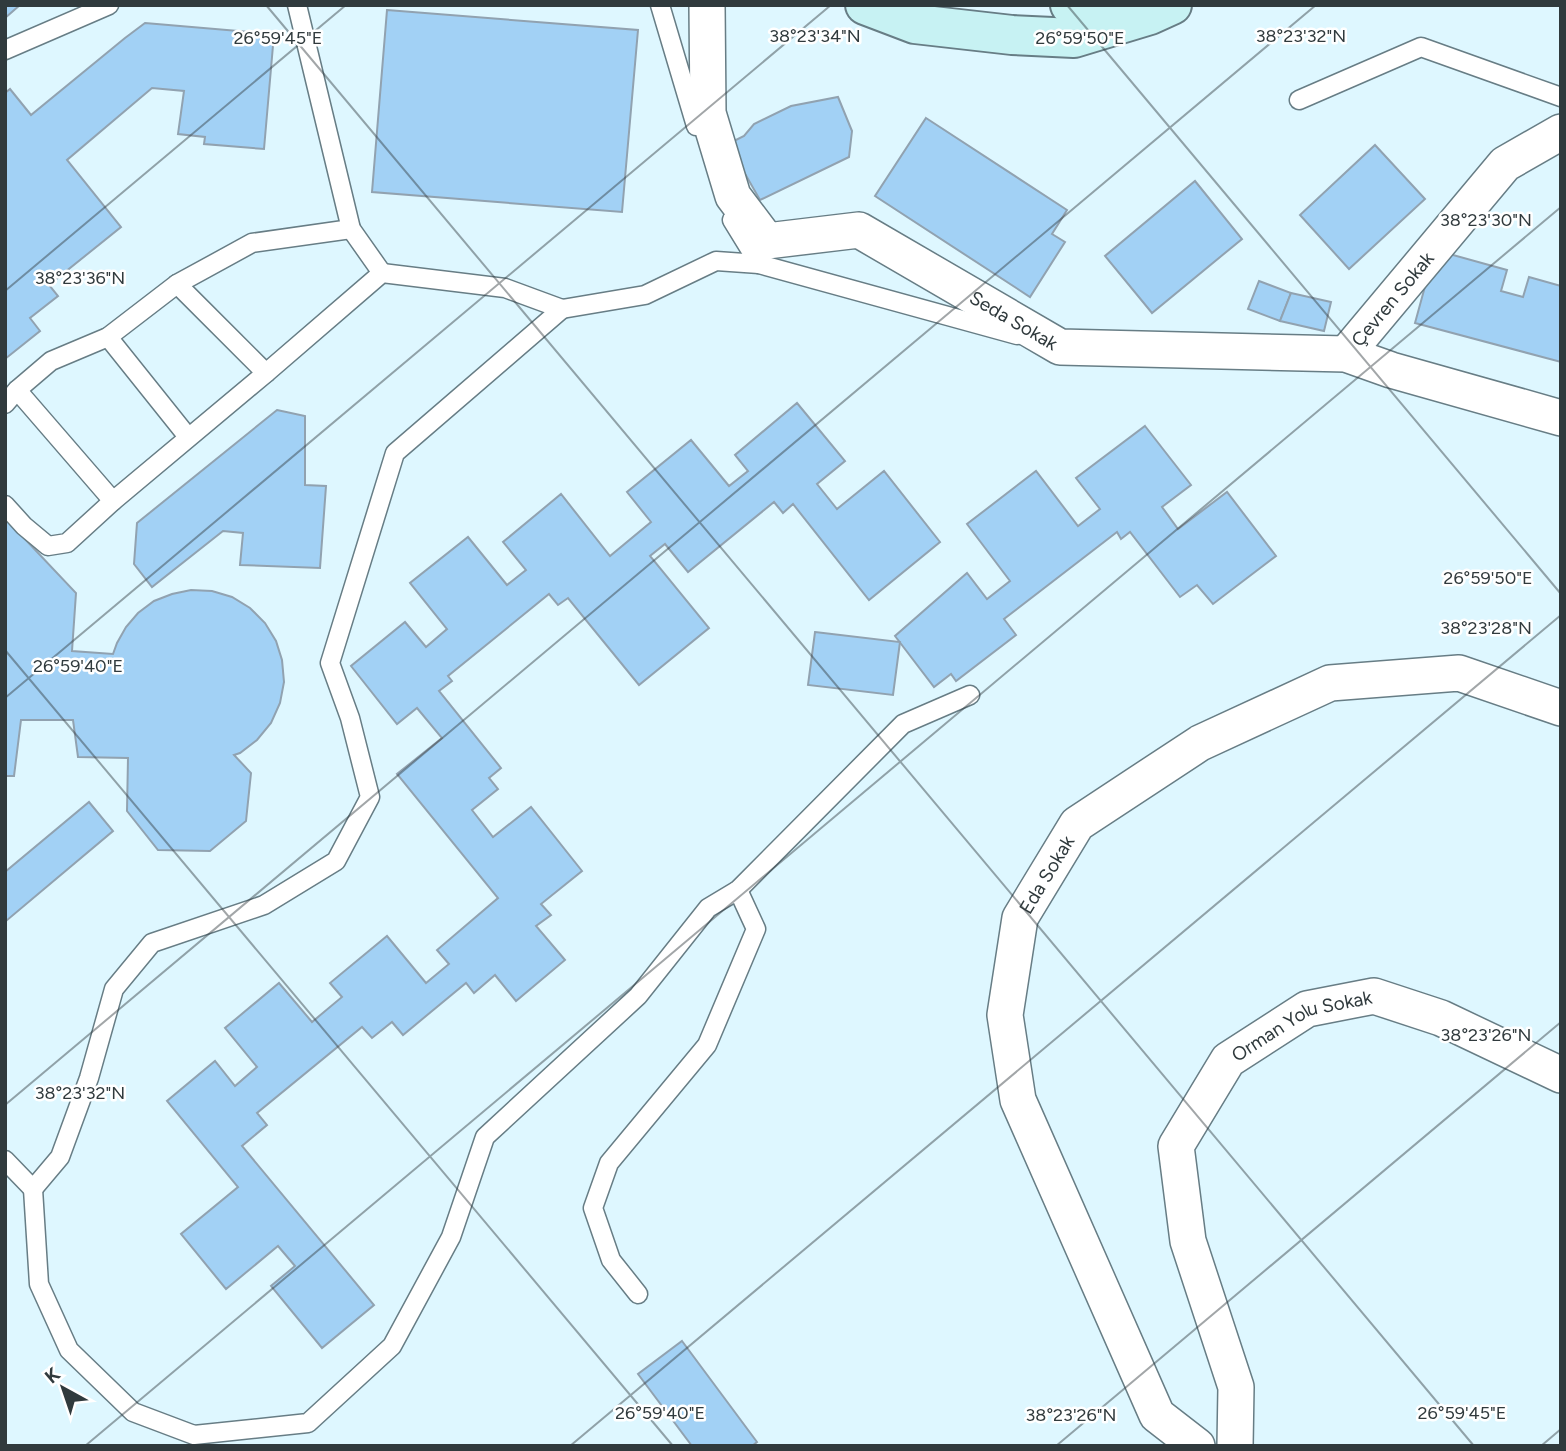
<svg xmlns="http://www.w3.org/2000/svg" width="1566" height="1451" viewBox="0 0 1566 1451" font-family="Figtree,sans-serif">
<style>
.building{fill:#a2d1f5;stroke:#91a2b0;stroke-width:2}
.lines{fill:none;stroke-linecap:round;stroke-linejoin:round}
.lane-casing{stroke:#677d85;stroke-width:21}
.street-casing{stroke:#677d85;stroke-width:38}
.secondary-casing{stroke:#677d85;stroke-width:42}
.lane{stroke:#fff;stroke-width:18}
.street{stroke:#fff;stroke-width:35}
.secondary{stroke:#c7f2f3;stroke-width:38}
.ticks{fill:none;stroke:#303a3d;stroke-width:2;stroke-opacity:0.45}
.labels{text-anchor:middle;stroke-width:5;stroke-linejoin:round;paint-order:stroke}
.street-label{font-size:19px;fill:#303a3d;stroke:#fff}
.ticks-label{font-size:18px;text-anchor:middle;fill:#303a3d;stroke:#fff;stroke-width:5;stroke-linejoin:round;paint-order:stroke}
</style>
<rect width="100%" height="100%" fill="#def7ff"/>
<!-- building -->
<g class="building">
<path d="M5 5H20L5 18Z"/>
<path d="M387 10 638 30 622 212 372 192Z"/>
<path d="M145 23 274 34 264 149 204 144 205 137 178 134 184 91 152 88 67 160 121 227 49 285 58 296 30 318 40 331 5 359V93L10 89 31 115 125 38Z"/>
<path d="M838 97 852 131 849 157 760 200 728 144 744 136 754 124 791 106Z"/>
<path d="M926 118 1067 210 1052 234 1065 242 1030 297 875 196Z"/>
<path d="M1375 145 1425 199 1349 269 1300 215Z"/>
<path d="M1195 181 1242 239 1152 313 1105 256Z"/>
<path d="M1435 250 1507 270 1501 291 1523 297 1529 277 1561 286V362L1415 323Z"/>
<path d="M1259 281 1291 293 1280 321 1248 309Z"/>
<path d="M1291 293 1331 302 1324 331 1280 321Z"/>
<path d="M797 403 845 461 817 484 837 509 884 471 940 542 869 600 793 504 783 513 774 502 688 572 665 544 650 556 709 628 639 685 568 598 558 605 549 594 448 676 452 681 439 691 501 768 489 778 498 789 472 810 493 837 531 807 582 871 541 904 551 915 536 926 565 960 516 1001 495 975 474 993 466 983 403 1035 392 1022 372 1038 362 1027 257 1113 267 1125 242 1146 374 1305 322 1348 271 1286 295 1266 278 1246 226 1289 181 1234 238 1187 167 1101 215 1061 235 1086 257 1067 225 1028 279 983 312 1022 342 997 330 983 387 936 426 983 449 964 437 950 498 898 397 774 442 738 417 708 397 724 351 666 405 622 426 647 447 629 410 583 468 537 507 585 526 570 503 542 561 494 610 556 651 522 627 492 691 440 729 486 748 471 735 455Z"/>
<path d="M277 410 305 416V485L326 486 320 568 240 565 243 533 223 531 152 587 134 564 137 523Z"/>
<path d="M1145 426 1191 485 1162 507 1178 529 1227 492 1276 556 1213 604 1197 585 1180 597 1130 532 1121 539 1117 532 1004 619 1016 635 956 681 951 674 934 687 895 636 967 573 987 599 1010 581 967 524 1036 471 1078 526 1100 509 1076 478Z"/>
<path d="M5 518 76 593 72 651 113 654 117 643 126 627 138 613 154 601 172 594 191 590 212 591 232 597 250 608 265 623 276 641 282 660 284 682 280 703 271 723 257 740 240 753 234 755 251 773 246 821 210 851 158 850 127 811 128 758 78 757 73 720H21L14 776H5Z"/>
<path d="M815 632 900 642 893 695 808 685Z"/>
<path d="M89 802 113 831 6 921 5 872Z"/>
<path d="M682 1341 757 1442 752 1446H692L638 1374Z"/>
</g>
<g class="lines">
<defs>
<g id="lane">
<path d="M297 5 351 229 382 273"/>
<path d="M660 5 696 126"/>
<path d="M5 50 109 5"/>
<path d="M1299 100 1421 47 1561 97"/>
<path d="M732 220 759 264"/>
<path d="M177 284 266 373"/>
<path d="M108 337 188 437"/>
<path d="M17 390 113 501"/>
<path d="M5 404 17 390 51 361 108 337 177 284 252 243 351 229"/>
<path d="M5 505 24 526 48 546 67 543 113 501 266 373 382 273 505 288 562 309 645 295 716 261 759 264 1017 335"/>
<path d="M5 1160 33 1189 60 1157 89 1078 114 989 152 943 264 905 336 861 370 797 350 718 330 663 395 453 562 309"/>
<path d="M33 1189 39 1284 69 1350 133 1412 194 1435 308 1423 392 1346 451 1237 485 1137 638 996 708 908 738 890 903 724 970 695"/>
<path d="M638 1294 611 1260 593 1208 609 1163 707 1045 756 929 738 890"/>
</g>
<g id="street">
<path id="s1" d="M707 5 708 113 733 196 767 241 859 230 1060 347 1346 354 1391 370 1561 418"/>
<path id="s2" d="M1346 354 1505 164 1561 132"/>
<path id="s3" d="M1197 1446 1157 1415 1018 1100 1005 1015 1020 918 1077 824 1200 743 1330 683 1459 673 1561 708"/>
<path id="s4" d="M1235 1446 1236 1387 1188 1241 1176 1146 1228 1060 1307 1009 1374 996 1441 1018 1561 1075"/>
</g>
<g id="secondary">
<path d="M865 5 915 24 1012 35 1074 38 1150 15 1172 5"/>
<path d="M1070 5 1134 13"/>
</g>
</defs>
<!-- lane casing -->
<use href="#lane" class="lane-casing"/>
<!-- street casing -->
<use href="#street" class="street-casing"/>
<!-- secondary casing -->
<use href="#secondary" class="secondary-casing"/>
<!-- lane -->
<use href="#lane" class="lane"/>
<!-- street -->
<use href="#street" class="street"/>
<!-- secondary -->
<use href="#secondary" class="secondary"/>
</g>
<!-- ticks -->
<path class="ticks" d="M266 5 1474 1446M1067 5 1561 594M5 291 346 5M5 650 673 1446M5 698 831 5M5 1105 1316 5M85 1446 1561 207M570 1446 1561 615M1056 1446 1561 1022M1541 1446 1561 1429"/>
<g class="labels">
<!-- street labels -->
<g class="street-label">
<text dy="7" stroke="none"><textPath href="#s2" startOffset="72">Çevren Sokak</textPath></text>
<text dy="7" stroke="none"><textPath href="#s1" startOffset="523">Seda Sokak</textPath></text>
<text dy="7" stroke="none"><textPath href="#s3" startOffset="630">Eda Sokak</textPath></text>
<text dy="7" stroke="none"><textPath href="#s4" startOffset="492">Orman Yolu Sokak</textPath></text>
</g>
</g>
<g class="ticks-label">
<text x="815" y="42">38°23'34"N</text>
<text x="1301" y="42">38°23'32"N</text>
<text x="278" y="44">26°59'45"E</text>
<text x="1080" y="44">26°59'50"E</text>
<text x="1486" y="226">38°23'30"N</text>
<text x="80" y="284">38°23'36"N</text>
<text x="1488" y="584">26°59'50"E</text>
<text x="1486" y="634">38°23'28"N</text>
<text x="78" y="672">26°59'40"E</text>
<text x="1486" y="1041">38°23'26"N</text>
<text x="80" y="1099">38°23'32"N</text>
<text x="660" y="1419">26°59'40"E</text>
<text x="1462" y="1419">26°59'45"E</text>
<text x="1071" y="1421">38°23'26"N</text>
</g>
<!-- border -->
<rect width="1566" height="1451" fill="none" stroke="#303a3d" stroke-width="14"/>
<!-- north arrow -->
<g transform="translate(63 1388) rotate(320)" stroke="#ffffff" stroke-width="5" paint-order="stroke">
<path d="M0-5L12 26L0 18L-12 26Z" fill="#303a3d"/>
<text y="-10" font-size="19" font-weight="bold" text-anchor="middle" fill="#303a3d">K</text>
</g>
</svg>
